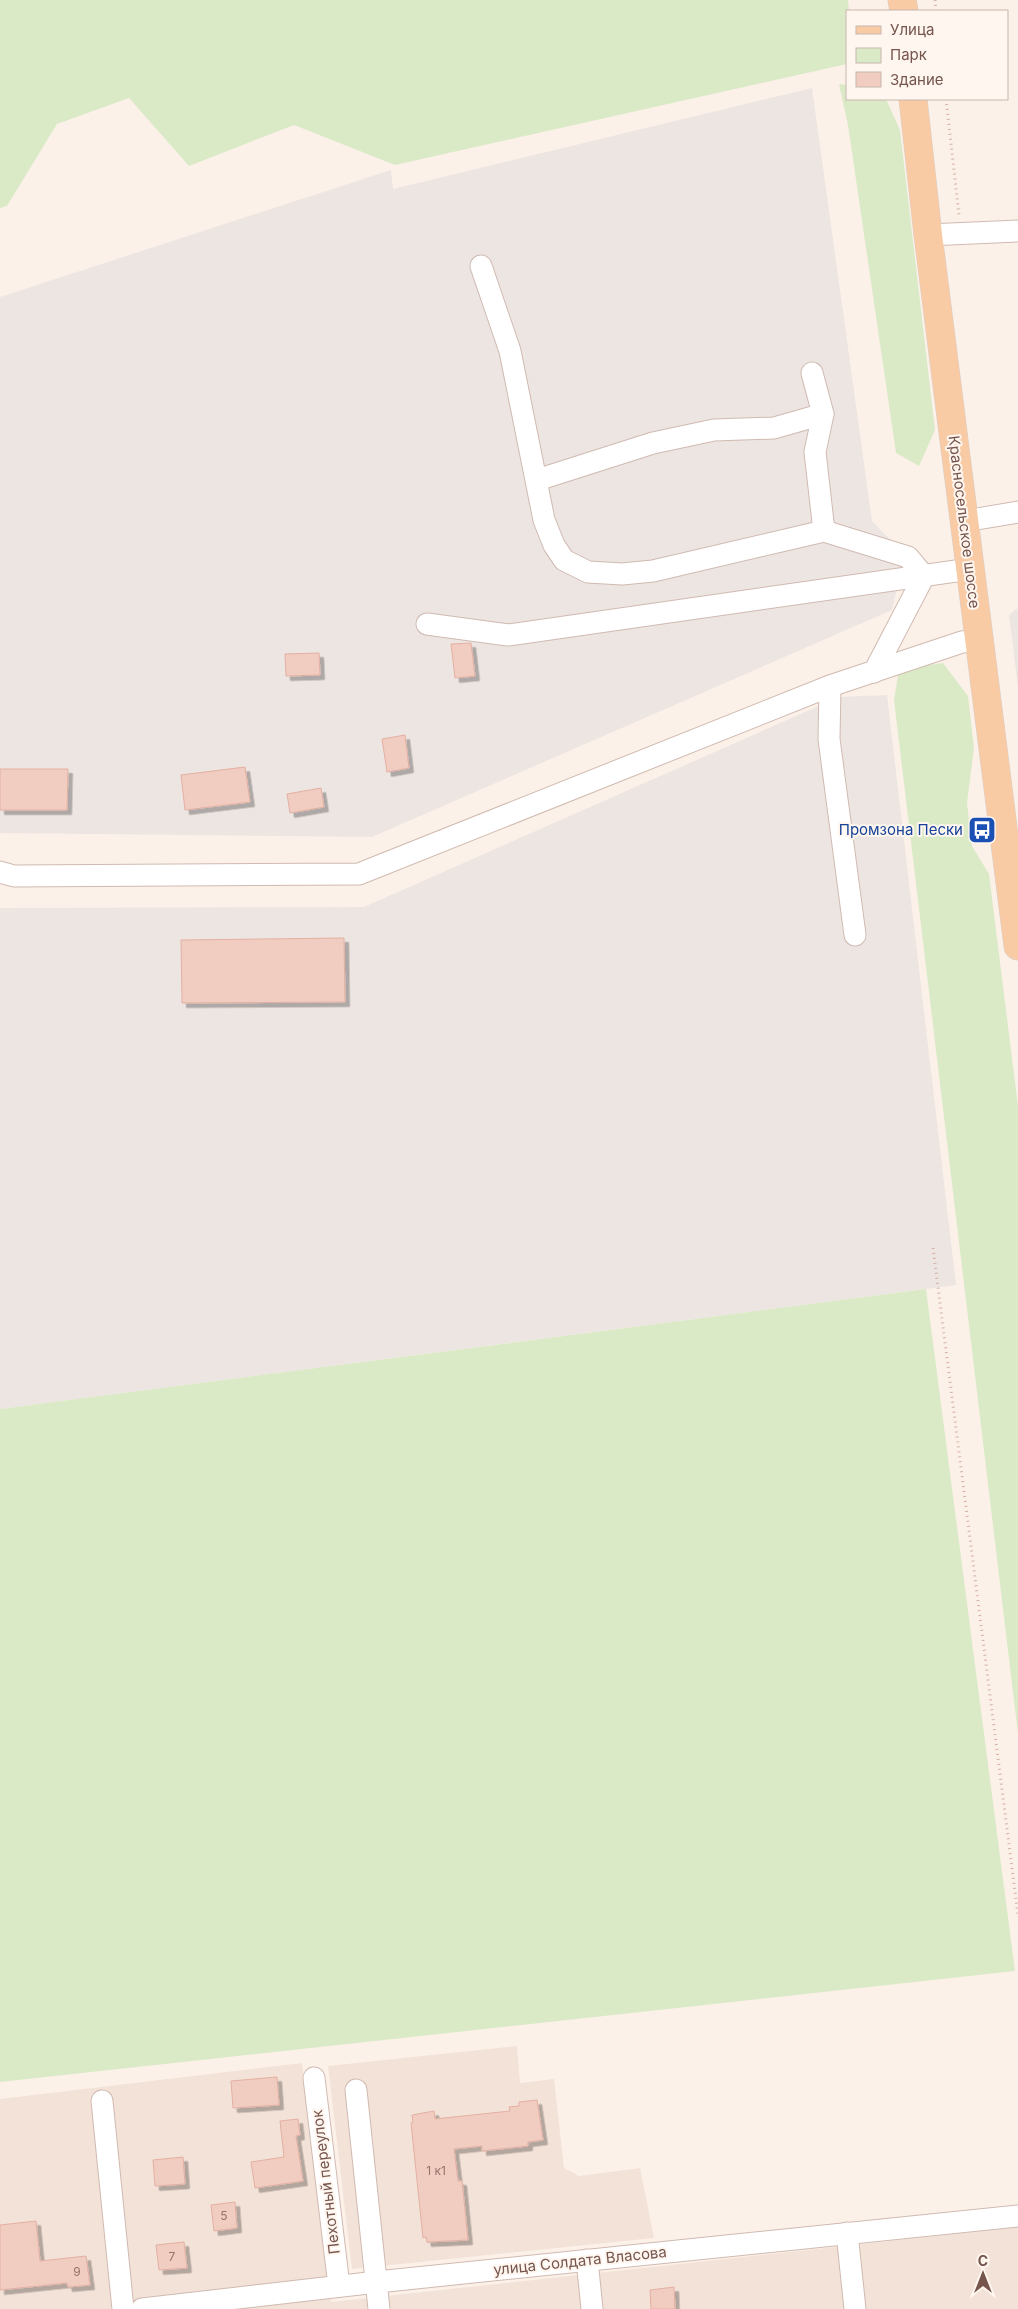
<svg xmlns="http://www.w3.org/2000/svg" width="1018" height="2309" viewBox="0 0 1018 2309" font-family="Inter,sans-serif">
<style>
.residential{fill:#f3e2d7}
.industrial{fill:#ede5e2}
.green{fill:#daeac7}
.building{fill:#f1ccc1;stroke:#e3b0a2;filter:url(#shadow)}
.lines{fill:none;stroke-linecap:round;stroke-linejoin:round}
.minor-casing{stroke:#d0bab1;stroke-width:23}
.major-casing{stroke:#d9cfcd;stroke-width:29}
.path{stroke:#d6afa4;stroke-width:3;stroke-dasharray:1 4;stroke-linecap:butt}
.minor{stroke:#fff;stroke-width:21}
.major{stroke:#f8cba4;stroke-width:28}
.labels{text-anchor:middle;stroke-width:4;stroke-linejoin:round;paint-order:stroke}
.number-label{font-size:12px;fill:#95736a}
.street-label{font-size:15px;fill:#76554d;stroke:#fef6ef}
.transit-label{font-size:15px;fill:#164399;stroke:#fef6ef;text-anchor:end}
</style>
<defs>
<filter id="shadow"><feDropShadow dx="4.5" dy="4.5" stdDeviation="0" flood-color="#0004"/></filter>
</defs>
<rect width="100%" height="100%" fill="#fcf1e9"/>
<!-- residential -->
<g class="residential">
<path d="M517 2046 520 2083 554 2079 564 2168 579 2176 640 2168 654 2238 352 2269 328 2066Z"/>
<path d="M302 2063 331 2302 1018 2227V2309H0V2099Z"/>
</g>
<!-- industrial -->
<g class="industrial">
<path d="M812 88 872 521 905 555 892 610 372 837 0 833V297L391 170 393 189Z"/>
<path d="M1018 608V688L1009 615Z"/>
<path d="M887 695 956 1285 0 1409V908L364 907 839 697Z"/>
</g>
<!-- green -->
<g class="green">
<path d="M0 0H848L849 11H847V64L395 165 294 125 189 166 129 98 57 124 7 206 0 208Z"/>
<path d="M839 84 847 85V99H886L900 130 935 430 919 466 896 453 848 125Z"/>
<path d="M943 663 968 696 974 748 967 803 972 846 989 874 1018 1106V1734L894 700 898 675 921 666Z"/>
<path d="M926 1289 1015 1971 0 2082V1409Z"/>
</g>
<!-- building -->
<g class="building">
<path d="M471 643 475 676 455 678 451 644Z"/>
<path d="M319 653 320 675 286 676 285 654Z"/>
<path d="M405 735 409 768 387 772 382 739Z"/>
<path d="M245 767 250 802 185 810 181 775Z"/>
<path d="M0 769H68L67 810H0Z"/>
<path d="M321 788 324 807 290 813 287 794Z"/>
<path d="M344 938 345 1002 182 1003 181 940Z"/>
<path d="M277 2077 279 2105 233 2108 231 2081Z"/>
<path d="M537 2100 543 2140 528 2142V2146L482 2151V2146L454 2149 458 2181H462L468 2240 427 2242 426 2237 423 2238 411 2123 413 2122 412 2115 434 2111 435 2119 510 2111 509 2107 519 2106V2102Z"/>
<path d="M298 2119 300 2135 296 2136 303 2181 255 2188 251 2162 284 2157 280 2121Z"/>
<path d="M183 2157 185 2184 155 2186 153 2160Z"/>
<path d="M235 2202 237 2228 214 2231 211 2205Z"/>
<path d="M36 2221 40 2261 86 2256 90 2285 68 2287 67 2283 0 2290V2225Z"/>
<path d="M184 2242 187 2268 159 2270 156 2245Z"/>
<path d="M674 2287 675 2309H651L650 2290Z"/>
</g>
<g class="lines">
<defs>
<g id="minor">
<path d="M928 235 1018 231"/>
<path d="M481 266 510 351 544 520 554 545 564 560 588 572 622 574 653 571 824 531 908 557 924 576 874 672"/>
<path d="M812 373 823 414 815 452 824 531"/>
<path d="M537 480 653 443 714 430 774 428 823 414"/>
<path d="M965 521 1018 512"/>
<path d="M427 624 508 635 970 569"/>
<path d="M830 686 829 739 855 935"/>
<path d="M0 872 14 876 359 874 830 686 962 642 979 640"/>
<path d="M314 2078 339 2286"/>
<path d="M356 2090 379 2309"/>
<path d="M102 2101 123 2309"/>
<path d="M847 2233 855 2309"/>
<path d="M587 2260 592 2309"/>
<path d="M142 2309 377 2282 1018 2216"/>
</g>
<g id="major">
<path d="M902 0 904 11"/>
<path d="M913 99 928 235 1018 946"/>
</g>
</defs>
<!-- minor casing -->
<use href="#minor" class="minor-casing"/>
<!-- major casing -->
<use href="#major" class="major-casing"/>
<!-- path -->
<g class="path">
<path d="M935 0 936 11"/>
<path d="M946 99 959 215"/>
<path d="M933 1248 1018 1915"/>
</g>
<!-- minor -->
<use href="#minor" class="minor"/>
<!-- major -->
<use href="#major" class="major"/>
</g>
<!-- icons -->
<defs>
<symbol id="bus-square" viewBox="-11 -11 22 22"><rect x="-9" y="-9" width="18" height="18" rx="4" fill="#1a4fb4" stroke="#fef6ef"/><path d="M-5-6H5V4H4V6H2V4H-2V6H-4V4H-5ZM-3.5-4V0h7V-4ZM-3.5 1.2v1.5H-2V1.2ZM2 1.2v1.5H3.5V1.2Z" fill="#fff"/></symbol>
</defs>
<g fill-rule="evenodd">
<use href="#bus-square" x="966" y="814" width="32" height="32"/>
</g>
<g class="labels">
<!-- number labels -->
<g class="number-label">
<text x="436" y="2175">1 к1</text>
<text x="224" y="2220">5</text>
<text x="172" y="2261">7</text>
<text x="77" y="2276">9</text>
</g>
<!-- street labels -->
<g class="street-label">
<text transform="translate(964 522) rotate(83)" y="5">Красносельское шоссе</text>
<text transform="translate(326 2182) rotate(-97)" y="5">Пехотный переулок</text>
<text transform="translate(580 2261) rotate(-6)" y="5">улица Солдата Власова</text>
</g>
<!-- transit labels -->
<g class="transit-label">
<text x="963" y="835">Промзона Пески</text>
</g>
</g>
<!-- legend -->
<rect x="846" y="10" width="162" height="90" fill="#fef6ef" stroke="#c8b6ae"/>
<rect x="856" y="26" width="25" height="8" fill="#f8cba4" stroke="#c8b6ae"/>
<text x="890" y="35" font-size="15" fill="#76554d">Улица</text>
<rect x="856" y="48" width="25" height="15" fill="#daeac7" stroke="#c8b6ae"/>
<text x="890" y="60" font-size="15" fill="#76554d">Парк</text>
<rect x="856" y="72" width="25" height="15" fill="#f1ccc1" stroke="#c8b6ae"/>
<text x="890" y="85" font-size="15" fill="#76554d">Здание</text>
<!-- north arrow -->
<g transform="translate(983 2274)" stroke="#fef6ef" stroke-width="4" paint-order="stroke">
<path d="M0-4L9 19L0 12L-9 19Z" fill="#76554d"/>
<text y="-8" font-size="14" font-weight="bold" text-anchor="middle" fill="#76554d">С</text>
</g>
</svg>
